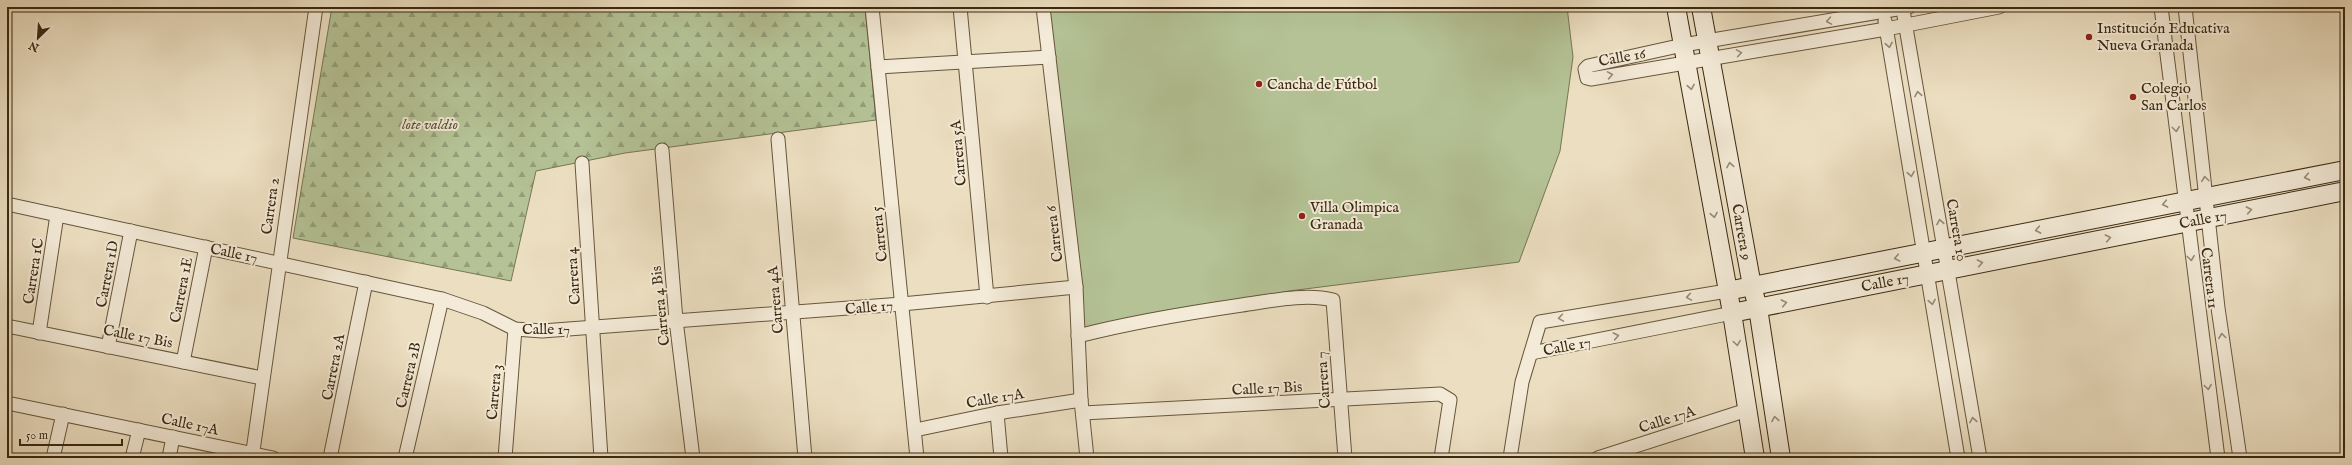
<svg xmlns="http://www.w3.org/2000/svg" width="2352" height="465" viewBox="0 0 2352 465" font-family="'IM FELL English',serif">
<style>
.forest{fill:url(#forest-firs);stroke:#777653}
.pitch{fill:#b4c295;stroke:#777653}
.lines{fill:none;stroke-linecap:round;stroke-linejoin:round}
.street-casing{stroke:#66563d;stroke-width:15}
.secondary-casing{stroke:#3a2911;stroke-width:20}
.street{stroke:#f3ead7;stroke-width:13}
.secondary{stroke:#f3ead7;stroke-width:18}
.oneway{stroke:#968a74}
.poi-dot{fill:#8f2418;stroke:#f3ead7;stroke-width:1.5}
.labels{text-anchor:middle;stroke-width:4;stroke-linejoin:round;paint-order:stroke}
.poi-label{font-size:15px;fill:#3a2911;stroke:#f3ead7;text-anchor:start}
.street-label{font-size:15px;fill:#3a2911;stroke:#f3ead7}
.park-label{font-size:15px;font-style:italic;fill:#584f32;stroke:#f3ead7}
</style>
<defs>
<pattern id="forest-firs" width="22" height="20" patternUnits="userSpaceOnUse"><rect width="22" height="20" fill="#b4c295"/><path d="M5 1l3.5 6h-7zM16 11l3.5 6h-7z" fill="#939e78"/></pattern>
</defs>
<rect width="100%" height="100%" fill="#ecdfc1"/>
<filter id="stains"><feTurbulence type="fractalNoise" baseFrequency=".005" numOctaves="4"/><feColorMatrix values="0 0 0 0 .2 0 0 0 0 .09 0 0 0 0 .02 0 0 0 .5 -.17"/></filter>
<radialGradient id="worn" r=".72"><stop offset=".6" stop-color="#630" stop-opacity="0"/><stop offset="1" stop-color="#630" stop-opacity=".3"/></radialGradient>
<!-- forest -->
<path class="forest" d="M332 7H865L876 120 625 153 536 171 511 281 293 238Z"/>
<!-- pitch -->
<path class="pitch" d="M1044 7H1567L1573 57 1560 151 1519 262 1289 291 1079 335Z"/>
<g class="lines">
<defs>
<g id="street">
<path d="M872 7 917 458"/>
<path d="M960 7 987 297"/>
<path d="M1043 7 1076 287 1081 400 1087 458"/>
<path d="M1909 7 1683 45 1588 66 1585 69 1587 78 1591 79 1886 29 1999 7"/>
<path d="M2161 7 2218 458"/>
<path d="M2185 7 2218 308 2240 458"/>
<path d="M1904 16 1980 458"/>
<path d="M1885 21 1958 458"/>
<path d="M878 67 1049 57"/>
<path d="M778 139 805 458"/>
<path d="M662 150 676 320 693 458"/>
<path d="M582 163 601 458"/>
<path d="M7 204 442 299 483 313 515 329 542 331 902 304 1076 287"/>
<path d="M7 326 262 378"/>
<path d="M39 333 57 215"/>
<path d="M1078 336C1132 322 1187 313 1242 305 1270 301 1306 293 1333 300L1345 458"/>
<path d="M108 347 131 231"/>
<path d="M1531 353 1732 313"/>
<path d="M183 362 206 247"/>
<path d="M7 403 273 458"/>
<path d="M997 413 1001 458"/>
<path d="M1083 413 1440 394 1450 400 1441 458"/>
<path d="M915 430 997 413 1081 400"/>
<path d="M53 458 63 414"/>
<path d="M132 458 139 430"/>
<path d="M169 458 173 437"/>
<path d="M252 458 316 7"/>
<path d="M330 458 366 282"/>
<path d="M405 458 442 299"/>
<path d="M505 458 515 329"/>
<path d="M1510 458 1522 382 1540 322 1727 291"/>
<path d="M1598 458 1747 410"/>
</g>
<g id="secondary">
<path d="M1676 7 1732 313 1755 458"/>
<path d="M1701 7 1752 286 1758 308 1781 458"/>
<path d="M1727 291 2345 170"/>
<path d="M1732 313 2345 191"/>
</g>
</defs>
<!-- street casing -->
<use href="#street" class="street-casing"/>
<!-- secondary casing -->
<use href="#secondary" class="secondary-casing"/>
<!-- street -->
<use href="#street" class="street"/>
<!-- secondary -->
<use href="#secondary" class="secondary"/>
</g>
<!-- one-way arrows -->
<defs><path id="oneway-chevron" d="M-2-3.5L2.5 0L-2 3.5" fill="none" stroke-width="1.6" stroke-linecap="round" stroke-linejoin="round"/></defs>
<g class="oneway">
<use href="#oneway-chevron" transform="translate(1829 21) rotate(170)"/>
<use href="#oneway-chevron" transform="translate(1889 45) rotate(80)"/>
<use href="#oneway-chevron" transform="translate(1739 53) rotate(-9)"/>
<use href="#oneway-chevron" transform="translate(1610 75) rotate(-10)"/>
<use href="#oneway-chevron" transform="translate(1691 87) rotate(80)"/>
<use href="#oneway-chevron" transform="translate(1918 94) rotate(-100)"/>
<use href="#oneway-chevron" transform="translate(2176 129) rotate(83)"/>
<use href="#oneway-chevron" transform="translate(1730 165) rotate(-100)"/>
<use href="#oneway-chevron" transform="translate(1911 174) rotate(80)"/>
<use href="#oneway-chevron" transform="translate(2307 177) rotate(169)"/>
<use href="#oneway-chevron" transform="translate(2205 179) rotate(-97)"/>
<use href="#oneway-chevron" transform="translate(2165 204) rotate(169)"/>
<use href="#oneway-chevron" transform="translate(2249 210) rotate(-11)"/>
<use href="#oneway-chevron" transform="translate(1714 215) rotate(80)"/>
<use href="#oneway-chevron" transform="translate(1940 222) rotate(-100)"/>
<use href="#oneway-chevron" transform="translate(2038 230) rotate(169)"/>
<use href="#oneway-chevron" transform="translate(2108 238) rotate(-11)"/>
<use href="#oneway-chevron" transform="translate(1897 258) rotate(169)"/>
<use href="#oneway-chevron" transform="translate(2191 258) rotate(83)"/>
<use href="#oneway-chevron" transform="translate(1980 263) rotate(-11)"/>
<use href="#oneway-chevron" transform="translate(1689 297) rotate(171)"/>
<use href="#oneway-chevron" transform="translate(1932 302) rotate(80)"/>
<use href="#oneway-chevron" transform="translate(1784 303) rotate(-11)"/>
<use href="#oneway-chevron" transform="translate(1561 318) rotate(171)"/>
<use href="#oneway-chevron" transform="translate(1616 336) rotate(-11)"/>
<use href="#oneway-chevron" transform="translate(2222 336) rotate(-98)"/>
<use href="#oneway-chevron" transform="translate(1737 343) rotate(82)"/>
<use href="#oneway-chevron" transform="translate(2208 387) rotate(82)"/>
<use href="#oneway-chevron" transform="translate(1775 419) rotate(-99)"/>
<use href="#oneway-chevron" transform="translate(1973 420) rotate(-100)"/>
</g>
<!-- markers -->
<g class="poi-dot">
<circle cx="2089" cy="37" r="4"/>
<circle cx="1259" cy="84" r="4"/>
<circle cx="2133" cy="97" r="4"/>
<circle cx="1302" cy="216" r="4"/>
</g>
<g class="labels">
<!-- poi labels -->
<g class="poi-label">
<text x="2097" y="33">Institución Educativa<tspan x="2097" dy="17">Nueva Granada</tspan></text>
<text x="1267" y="89">Cancha de Fútbol</text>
<text x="2141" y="93">Colegio<tspan x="2141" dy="17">San Carlos</tspan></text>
<text x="1310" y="212">Villa Olimpica<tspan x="1310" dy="17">Granada</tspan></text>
</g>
<!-- street labels -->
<g class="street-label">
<text transform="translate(1622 57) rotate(-10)" y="5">Calle 16</text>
<text transform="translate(958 153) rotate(-95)" y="5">Carrera 5A</text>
<text transform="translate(270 206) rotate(-82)" y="5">Carrera 2</text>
<text transform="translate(2203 219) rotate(-11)" y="5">Calle 17</text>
<text transform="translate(1957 230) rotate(80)" y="5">Carrera 10</text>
<text transform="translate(1742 232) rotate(80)" y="5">Carrera 9</text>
<text transform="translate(879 234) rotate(-96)" y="5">Carrera 5</text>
<text transform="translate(1054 234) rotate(-97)" y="5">Carrera 6</text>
<text transform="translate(234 253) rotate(12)" y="5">Calle 17</text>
<text transform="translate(33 271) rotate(-81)" y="5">Carrera 1C</text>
<text transform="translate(107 274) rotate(-79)" y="5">Carrera 1D</text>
<text transform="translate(573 276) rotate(-94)" y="5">Carrera 4</text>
<text transform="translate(2210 278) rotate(83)" y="5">Carrera 11</text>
<text transform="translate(1885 282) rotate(-11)" y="5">Calle 17</text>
<text transform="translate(181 290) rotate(-79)" y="5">Carrera 1E</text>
<text transform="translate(775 300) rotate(-95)" y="5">Carrera 4A</text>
<text transform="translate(660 306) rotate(-96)" y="5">Carrera 4 Bis</text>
<text transform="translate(869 307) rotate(-5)" y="5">Calle 17</text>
<text x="546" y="334">Calle 17</text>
<text transform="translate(138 336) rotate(11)" y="5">Calle 17 Bis</text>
<text transform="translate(1567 346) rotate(-11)" y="5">Calle 17</text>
<text transform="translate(333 367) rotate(-79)" y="5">Carrera 2A</text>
<text transform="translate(408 375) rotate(-77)" y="5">Carrera 2B</text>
<text transform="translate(1323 380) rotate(-94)" y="5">Carrera 7</text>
<text transform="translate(1267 388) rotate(-3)" y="5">Calle 17 Bis</text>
<text transform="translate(494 392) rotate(-85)" y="5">Carrera 3</text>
<text transform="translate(995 398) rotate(-10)" y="5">Calle 17A</text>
<text transform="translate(1667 419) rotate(-18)" y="5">Calle 17A</text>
<text transform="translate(190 424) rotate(12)" y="5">Calle 17A</text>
</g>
<!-- park labels -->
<g class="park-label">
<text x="430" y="129">lote valdio</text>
</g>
</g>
<!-- margin -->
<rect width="2352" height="465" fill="none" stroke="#ecdfc1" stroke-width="24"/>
<rect x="8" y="8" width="2336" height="449" fill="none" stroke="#3a2911" stroke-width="2"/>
<rect x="12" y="12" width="2328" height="441" fill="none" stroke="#3a2911"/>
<!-- north arrow -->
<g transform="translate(38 38) rotate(205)" stroke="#f3ead7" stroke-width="3" paint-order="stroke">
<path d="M0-3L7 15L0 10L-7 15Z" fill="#3a2911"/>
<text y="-6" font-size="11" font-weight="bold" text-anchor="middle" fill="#3a2911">N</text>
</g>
<!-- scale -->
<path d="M20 439v6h102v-6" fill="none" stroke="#3a2911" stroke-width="2"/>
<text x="26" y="439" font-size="12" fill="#3a2911" stroke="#f3ead7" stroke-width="3" paint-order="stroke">50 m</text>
<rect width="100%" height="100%" filter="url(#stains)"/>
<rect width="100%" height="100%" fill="url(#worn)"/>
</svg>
